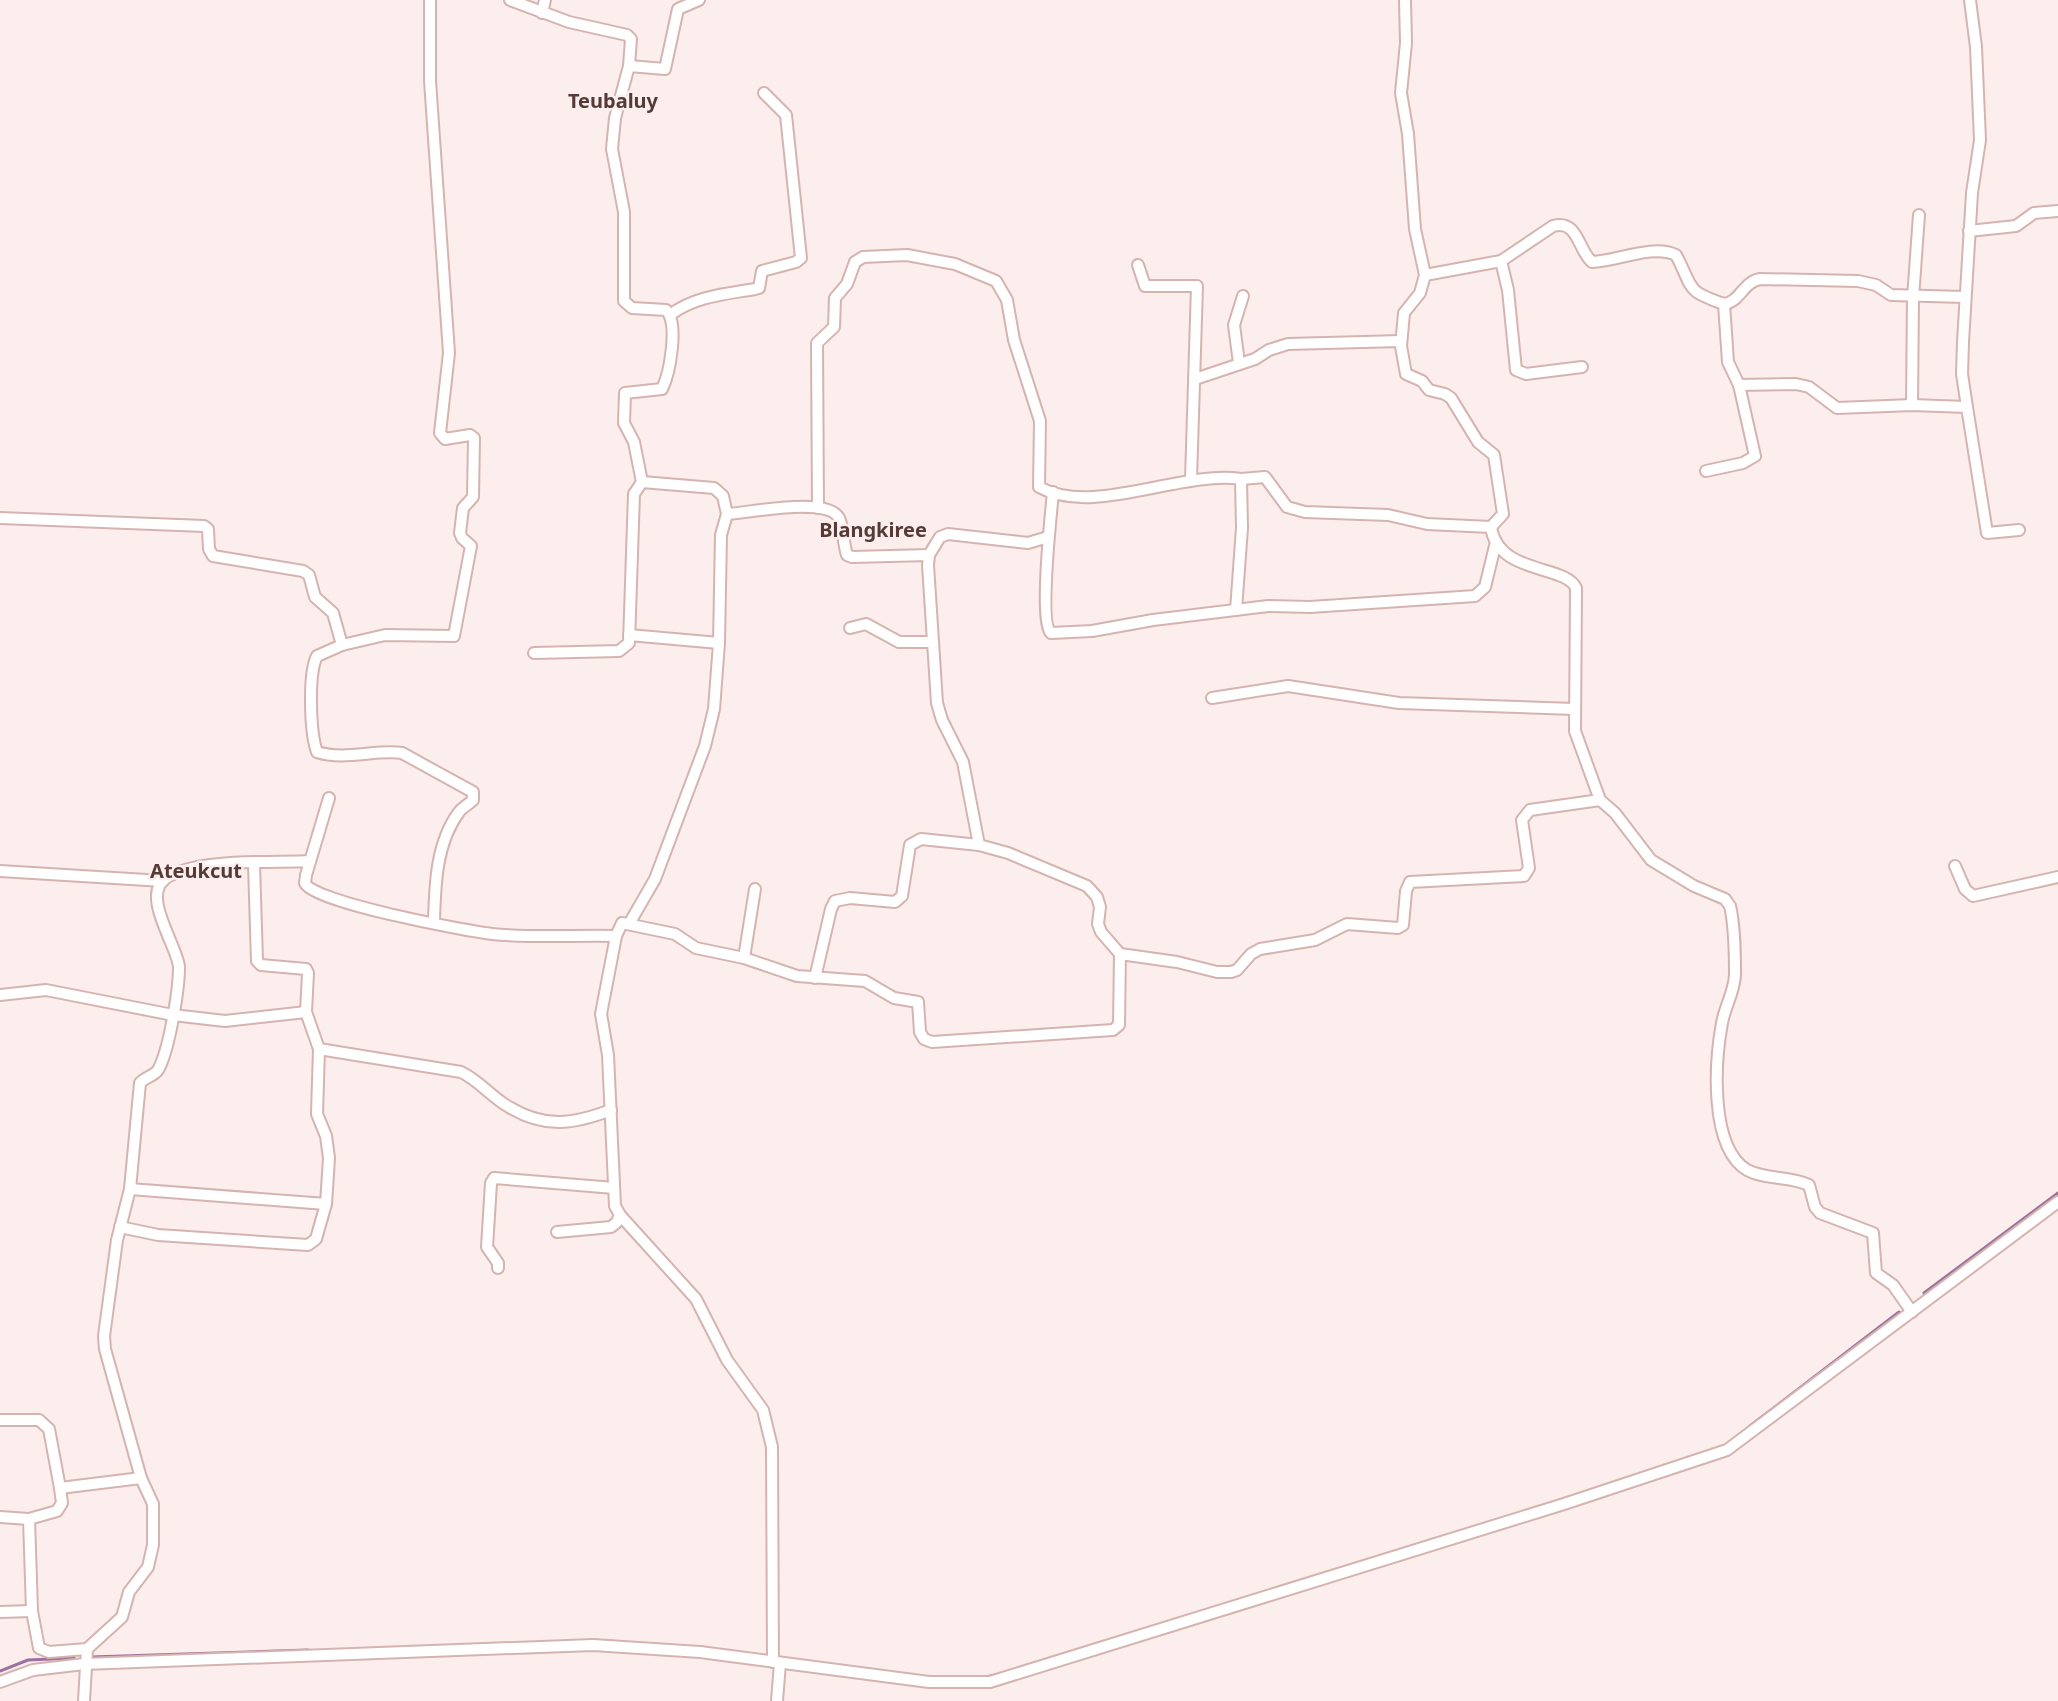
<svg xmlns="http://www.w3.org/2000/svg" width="2058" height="1701" viewBox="0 0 2058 1701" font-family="'Noto Sans',sans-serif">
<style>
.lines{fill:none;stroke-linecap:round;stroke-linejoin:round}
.stream{stroke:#9d719e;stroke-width:3}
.street-casing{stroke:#d5b4b0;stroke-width:14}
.street{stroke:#fff;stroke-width:10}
.labels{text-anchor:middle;stroke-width:5;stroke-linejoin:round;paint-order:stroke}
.quarter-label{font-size:20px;font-weight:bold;fill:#553a37;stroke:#fceeed}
</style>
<rect width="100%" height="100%" fill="#fceeed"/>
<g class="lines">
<!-- stream -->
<g class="stream">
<path d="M1924 1293 2058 1193"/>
<path d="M1750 1426 1899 1312"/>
<path d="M593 1640 667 1645"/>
<path d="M91 1657 308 1650"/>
<path d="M0 1671 28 1660 74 1658"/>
<path d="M982 1678 999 1674"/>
</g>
<defs>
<g id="street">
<path d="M510 0 569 22 627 35 631 39 629 66"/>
<path d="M542 13 545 0"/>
<path d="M1969 231 2016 226 2034 213 2058 211"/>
<path d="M1501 261 1508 290 1516 370 1526 374 1582 367"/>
<path d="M1138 265 1145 286H1197L1191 479"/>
<path d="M1425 275 1501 261 1553 226C1578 219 1578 250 1592 262 1618 261 1652 244 1676 255 1694 289 1684 290 1724 304 1740 302 1743 282 1760 279L1858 281 1876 285 1891 295 1965 297"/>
<path d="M1724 304 1728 362 1739 385 1796 384 1809 387 1837 408 1912 405 1967 407 1987 533 2019 530"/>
<path d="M670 315C695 296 726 294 755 289L759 288 762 271 796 262 801 258 786 115 764 93"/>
<path d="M1239 363 1234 325 1243 296"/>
<path d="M1195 379 1255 359 1269 350 1288 344 1401 341"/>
<path d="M1912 405 1913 298 1919 215"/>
<path d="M1967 407 1962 374 1963 342 1972 193 1980 140 1976 47 1970 0"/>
<path d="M1706 471 1743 463 1755 456 1739 385"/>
<path d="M1241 479 1265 477 1287 507 1305 512 1388 515 1427 524 1491 527 1503 514 1494 455 1478 442 1451 398 1445 394 1429 390 1422 381 1406 374 1401 346 1404 313 1420 293 1425 275 1415 229 1408 134 1401 93 1406 43 1405 0"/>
<path d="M1053 492C1051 514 1039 622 1051 633L1092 631 1153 620 1268 606 1310 607 1475 596 1485 587 1496 542"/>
<path d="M818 508 817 343 834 327 835 298 847 284 855 262 863 257 907 255 955 264 996 281 1007 300 1014 340 1040 421 1039 487C1093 517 1181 470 1241 479L1242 528 1236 610"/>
<path d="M727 514C749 513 827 496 839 518 844 529 843 543 847 555L852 557 929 555"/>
<path d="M0 518 204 526 208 529 209 549 213 556 303 571 309 575 315 597 333 613 342 645 317 656C308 673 310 733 317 752 344 761 377 749 402 753L473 792V800C469 804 463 807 459 812 436 843 435 885 434 921"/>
<path d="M1491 527C1498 575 1565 564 1576 588L1575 731 1600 800 1615 813 1651 860 1694 886 1725 899 1730 906C1735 927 1735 954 1735 975 1734 993 1725 1006 1722 1023 1715 1061 1709 1147 1747 1170 1766 1180 1790 1176 1809 1185L1815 1207 1820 1213 1873 1233 1876 1273 1893 1285 1912 1312"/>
<path d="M850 628 866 624 899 642H933"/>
<path d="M629 635 719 643"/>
<path d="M342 645 385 635 454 636 471 546 462 538 460 533 463 508 473 497 474 438 470 435 445 439 440 433 449 353 430 81V0"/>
<path d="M534 653 619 651 629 643 634 494 642 482"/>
<path d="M1212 698 1288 686 1399 703 1574 709"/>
<path d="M329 798 306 875 305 883C312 902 466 931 492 934 533 938 575 935 616 936"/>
<path d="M979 845 963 762 942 720 937 703 928 565 929 555 940 537 948 534 1028 543 1048 537"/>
<path d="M1955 866 1965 889 1973 896 2058 877"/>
<path d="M0 871 163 881"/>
<path d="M629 924 655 879 705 746 714 709 719 643 721 535 727 514 723 496 714 488 642 482 634 442 624 423 625 393 662 389C670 373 679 323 666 310L632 308 624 301V212L612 149 615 118 629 66 665 69 678 9 699 0"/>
<path d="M744 958 755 889"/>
<path d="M815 978 831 909 835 901 850 898 895 902 902 896 910 845 921 839 979 845 1008 853 1087 886 1097 897 1100 907 1098 924 1101 932 1120 954"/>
<path d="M0 995 46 990 173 1015 225 1021 306 1012"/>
<path d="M319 1049 461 1072C480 1081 491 1097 509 1107 545 1129 574 1124 611 1110"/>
<path d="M130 1189 326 1204 329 1158 326 1136 317 1114 319 1049 306 1012 308 973 306 969 261 965 257 961 254 864"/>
<path d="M120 1227 158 1235 308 1245 316 1239 326 1204"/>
<path d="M557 1232 611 1227 617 1222 620 1215"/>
<path d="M498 1268V1263L487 1247 491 1183 494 1178 614 1188"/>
<path d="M0 1420H39L49 1429 60 1488 141 1478"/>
<path d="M0 1517 29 1519 57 1511 62 1503 60 1488"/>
<path d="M29 1519 32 1611 39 1648 49 1652 87 1649"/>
<path d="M0 1612 32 1611"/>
<path d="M773 1662 772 1447 763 1410 727 1360 696 1299 620 1215 615 1206 608 1055 601 1014 616 936 622 923 675 934 696 948 744 958 797 976 865 981 894 998 918 1002 920 1032 924 1039 932 1042 1113 1030 1119 1025 1120 954 1177 962 1217 972H1231L1237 970 1251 954 1260 949 1315 940 1347 924 1398 928 1403 925 1406 891 1410 882 1524 876 1529 868 1522 820 1530 810 1600 800"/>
<path d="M0 1682 33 1670 84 1664 593 1645 700 1652 929 1682H990L1564 1504 1727 1450 2058 1202"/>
<path d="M84 1701 87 1649 122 1617 129 1592 148 1567 153 1545V1504L141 1478 105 1349 104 1336 117 1240 130 1189 140 1083C145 1077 154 1076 158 1070 169 1051 179 990 179 967 178 947 140 895 166 878 196 858 274 863 310 861"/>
<path d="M777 1701 780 1663"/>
</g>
</defs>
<!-- street casing -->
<use href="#street" class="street-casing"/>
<!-- street -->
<use href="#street" class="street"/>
</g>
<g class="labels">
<!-- quarter labels -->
<g class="quarter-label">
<text x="613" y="108">Teubaluy</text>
<text x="873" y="537">Blangkiree</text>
<text x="196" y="878">Ateukcut</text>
</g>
</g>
</svg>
